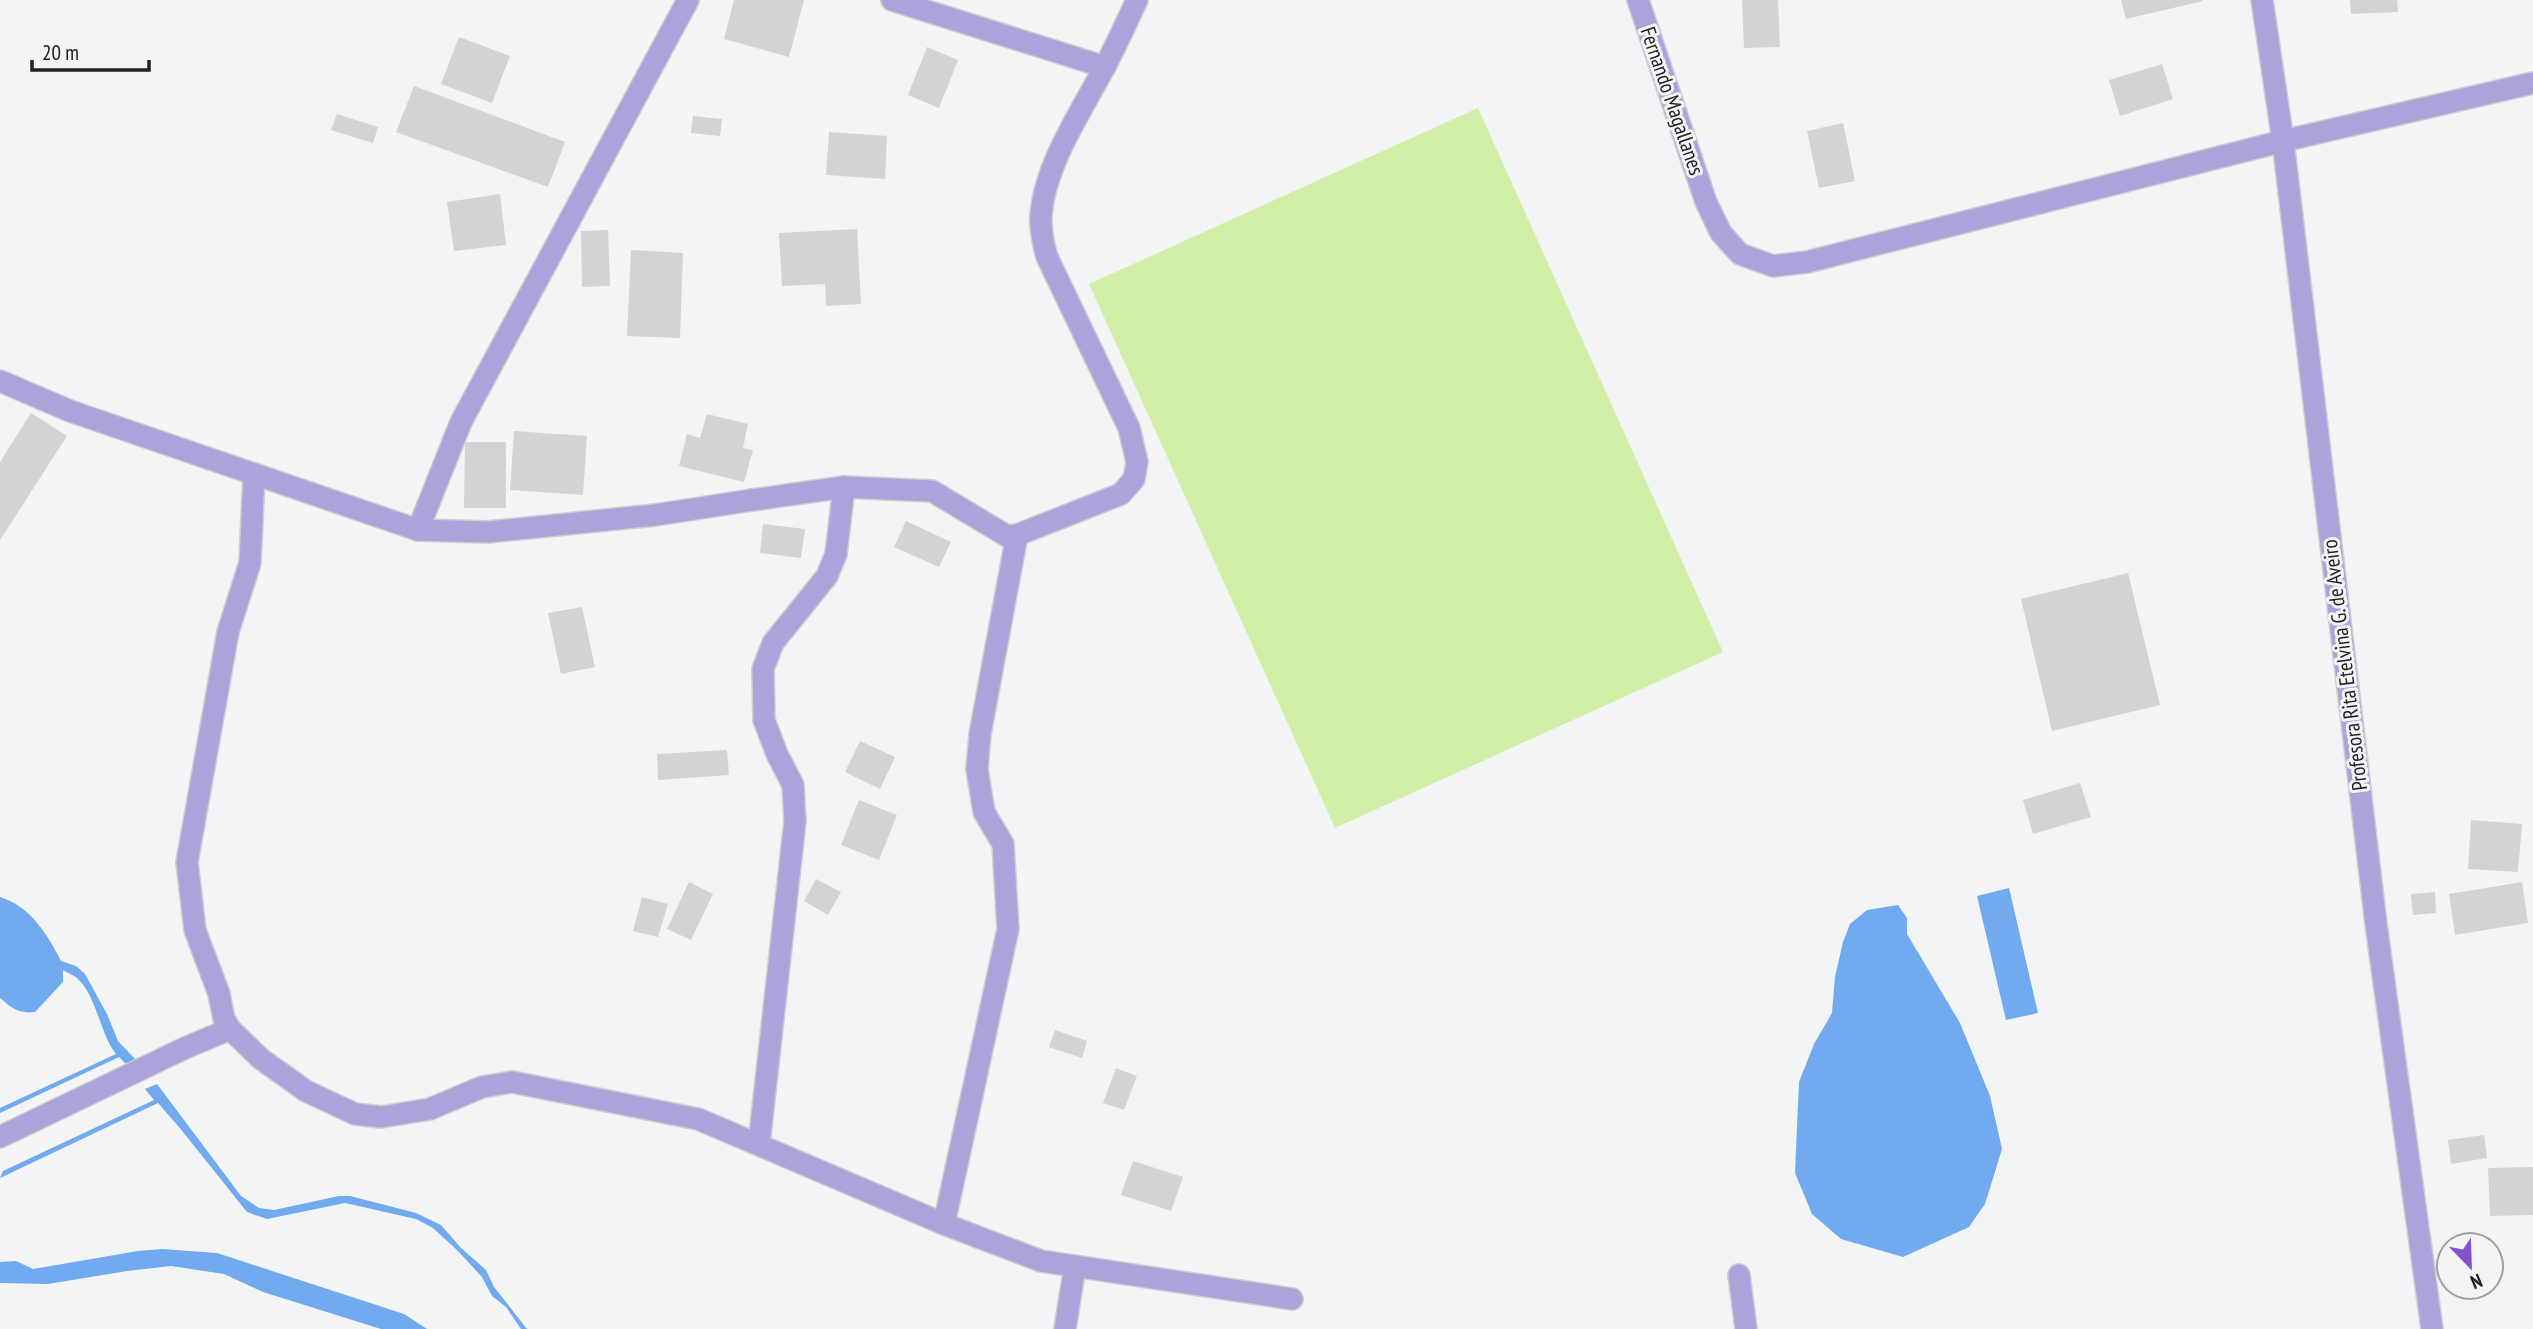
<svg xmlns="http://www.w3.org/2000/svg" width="2533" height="1329" viewBox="0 0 2533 1329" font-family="'PT Sans Narrow',sans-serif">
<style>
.green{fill:#d2efa8}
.water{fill:#71aaee}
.building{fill:#d2d3d5}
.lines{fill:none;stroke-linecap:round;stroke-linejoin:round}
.service-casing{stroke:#cdced0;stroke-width:24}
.minor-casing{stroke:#cdced0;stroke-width:24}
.tertiary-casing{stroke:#cdced0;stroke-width:24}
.service{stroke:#aba4db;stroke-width:21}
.minor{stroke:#aba4db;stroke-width:21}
.tertiary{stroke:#aba4db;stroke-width:21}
.labels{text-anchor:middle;stroke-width:6;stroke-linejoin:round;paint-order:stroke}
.street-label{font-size:21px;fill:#212122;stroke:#f3f4f6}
</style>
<rect width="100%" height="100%" fill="#f3f4f6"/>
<!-- green -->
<path class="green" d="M1478 108 1723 652 1335 828 1089 284Z"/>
<!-- water -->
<g class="water">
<path d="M2009 888 2038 1013 2006 1020 1977 896Z"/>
<path d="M0 897C30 906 48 935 61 961L76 966 85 974 107 1014 118 1041 135 1059 127 1065 119 1057 0 1113V1108L116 1054C100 1034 97 997 78 979 74 975 67 973 63 970V982L35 1012C19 1014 12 1008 0 998Z"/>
<path d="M1898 905 1907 918V934L1960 1023 1990 1096 2002 1149 1985 1204 1969 1227 1903 1257 1841 1239 1812 1214 1795 1173 1799 1082 1814 1044 1832 1013 1835 977 1843 942 1850 924 1867 910Z"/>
<path d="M157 1084 241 1196 259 1208 274 1210 339 1196H350L416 1213 441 1225 461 1248 486 1270 494 1287 527 1329H521L506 1307 492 1296 482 1277 458 1251 433 1228 416 1219 345 1203 267 1219 247 1212 179 1127 158 1103 0 1178 3 1171 154 1100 145 1089Z"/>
<path d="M162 1249 217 1253 404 1314 427 1329H381L263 1292 224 1274 171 1266 127 1271 48 1284 0 1283V1262L16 1261 33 1269 138 1251Z"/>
</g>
<!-- building -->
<g class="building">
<path d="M734 0H804L789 57 724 39Z"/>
<path d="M1742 0H1778L1780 47 1744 48Z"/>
<path d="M2121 0H2202L2203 1 2126 19Z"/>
<path d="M2350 0H2397L2398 12 2351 14Z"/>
<path d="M459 37 510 56 492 103 441 84Z"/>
<path d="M927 47 958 60 939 108 908 95Z"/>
<path d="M2162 64 2173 99 2120 116 2109 80Z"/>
<path d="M414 86 565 142 548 187 396 132Z"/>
<path d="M337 114 378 127 373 143 331 130Z"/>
<path d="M693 116 722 119 720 136 691 133Z"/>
<path d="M1843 123 1855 181 1819 188 1807 131Z"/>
<path d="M829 132 887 136 885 179 826 175Z"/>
<path d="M500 194 506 245 454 251 447 202Z"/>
<path d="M857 229 861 304 826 306 825 284 782 286 779 233Z"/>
<path d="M608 230 610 286 582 287 581 231Z"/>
<path d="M631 250 683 253 680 338 627 336Z"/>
<path d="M31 413 67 436 0 540V462Z"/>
<path d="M707 414 748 424 743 448 753 450 744 482 679 466 687 434 700 438Z"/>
<path d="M514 431 587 436 583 495 510 490Z"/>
<path d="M465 442H506V508H464Z"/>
<path d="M906 521 951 542 939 567 894 547Z"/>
<path d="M763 524 805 529 801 558 760 553Z"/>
<path d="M2128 573 2160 705 2052 731 2021 599Z"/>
<path d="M582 607 595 667 561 674 548 613Z"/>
<path d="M860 741 895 757 880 789 845 772Z"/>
<path d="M727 750 729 775 658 780 657 754Z"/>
<path d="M2080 783 2091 817 2033 834 2023 800Z"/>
<path d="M859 800 897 815 879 860 841 845Z"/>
<path d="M2471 820 2522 824 2518 872 2468 869Z"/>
<path d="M816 879 841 892 828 915 804 901Z"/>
<path d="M689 882 713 894 691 940 667 929Z"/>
<path d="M2522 882 2528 923 2455 935 2449 894Z"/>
<path d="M2435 892 2436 913 2413 915 2411 894Z"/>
<path d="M642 897 668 904 658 937 633 931Z"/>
<path d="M1055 1030 1087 1041 1082 1058 1049 1047Z"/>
<path d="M1116 1068 1137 1076 1124 1110 1103 1103Z"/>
<path d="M2484 1135 2487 1158 2451 1164 2448 1140Z"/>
<path d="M1133 1161 1183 1177 1171 1211 1121 1195Z"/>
<path d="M2533 1167V1215L2490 1216 2488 1168Z"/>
</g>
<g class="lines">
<defs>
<g id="service">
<path d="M892 0 1105 67"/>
<path d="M0 381 70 411 418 530 488 532 655 515 752 500"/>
<path d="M254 474 250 563 228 632 187 862 195 930 219 994 224 1019 230 1029 261 1059 306 1091 355 1114 381 1117 430 1109 482 1087 512 1082 698 1119 944 1224 1041 1261 1292 1299"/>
<path d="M418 530 461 422 688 0"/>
<path d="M759 1144 795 821 793 785 777 754 764 720 763 669 773 643 827 576 836 554 844 487"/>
<path d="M944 1224 1008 929 1003 844 984 812 977 769 980 734 1017 535"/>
<path d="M1739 1275 1746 1329"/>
<path d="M1065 1329 1075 1266"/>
</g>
<g id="minor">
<path d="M1638 0 1706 202 1721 233 1740 254 1773 266 1807 262 2283 141 2533 83"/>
<path d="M752 500 844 487 932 491 1007 536 1017 535 1121 494 1134 479 1137 462 1129 428 1047 257C1043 243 1040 230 1041 215 1045 164 1081 112 1104 68 1116 46 1126 23 1137 0"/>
<path d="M0 1137 185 1048 230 1029"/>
</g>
<path id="tertiary" d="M2262 0 2283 141 2376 924 2432 1329"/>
</defs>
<!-- service casing -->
<use href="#service" class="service-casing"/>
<!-- minor casing -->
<use href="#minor" class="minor-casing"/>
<!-- tertiary casing -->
<use href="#tertiary" class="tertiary-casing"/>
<!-- service -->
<use href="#service" class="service"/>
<!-- minor -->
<use href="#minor" class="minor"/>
<!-- tertiary -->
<use href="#tertiary" class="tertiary"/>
</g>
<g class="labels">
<!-- street labels -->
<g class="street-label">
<text transform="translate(1672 101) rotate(71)" y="7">Fernando Magallanes</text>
<text transform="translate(2345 665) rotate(-97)" y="7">Profesora Rita Etelvina G. de Aveiro</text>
</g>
</g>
<!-- north arrow -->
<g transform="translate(2470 1266) rotate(157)"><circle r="33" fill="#f3f4f6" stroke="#9fa0a1" stroke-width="2"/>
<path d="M0-5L12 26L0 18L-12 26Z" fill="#8153cc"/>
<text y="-10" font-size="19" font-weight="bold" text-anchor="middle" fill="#212122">N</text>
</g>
<!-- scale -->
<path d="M32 60v10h117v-10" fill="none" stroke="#212122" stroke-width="3.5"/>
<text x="42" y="60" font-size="21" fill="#212122" stroke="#f3f4f6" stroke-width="5" paint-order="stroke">20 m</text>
</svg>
